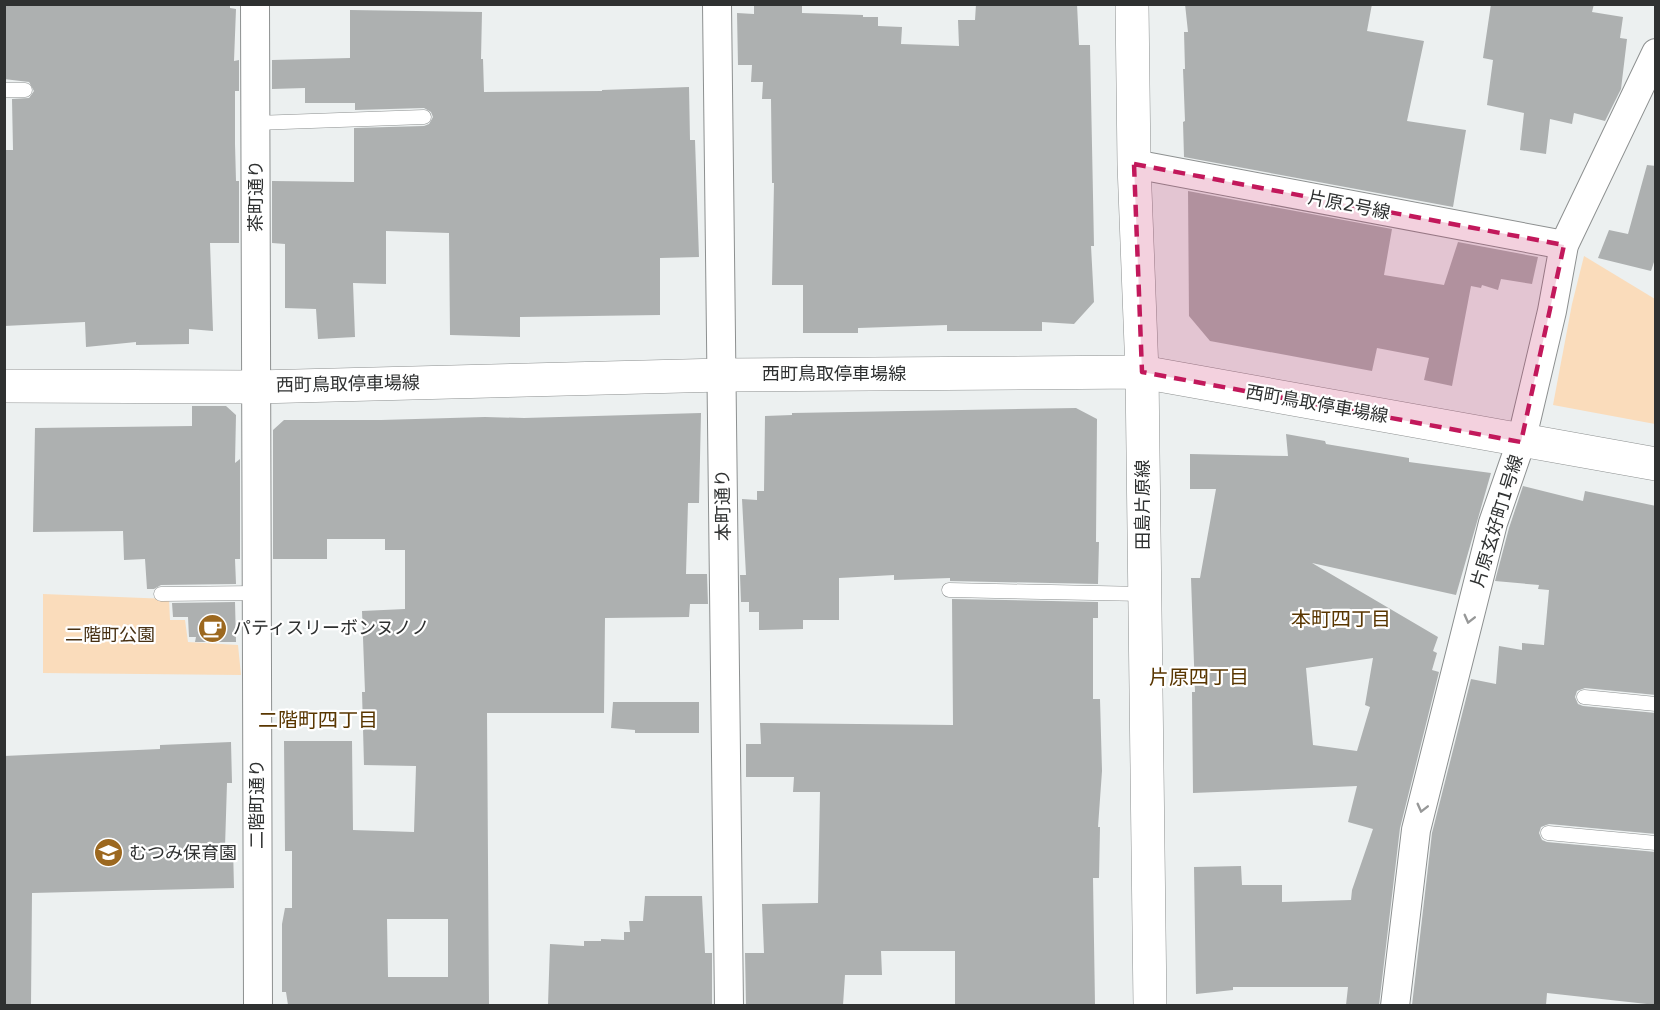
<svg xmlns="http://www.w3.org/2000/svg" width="1660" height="1010" viewBox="0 0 1660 1010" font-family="'DejaVu Sans','Noto Sans JP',sans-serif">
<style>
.green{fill:#fadcbb}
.building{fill:#adb0b0;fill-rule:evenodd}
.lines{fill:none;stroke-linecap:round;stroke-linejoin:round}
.service-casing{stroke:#8d9090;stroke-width:15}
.minor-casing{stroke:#8d9090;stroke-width:30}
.secondary-casing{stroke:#8d9090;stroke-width:34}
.service{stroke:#fff;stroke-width:14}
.minor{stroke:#fff;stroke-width:28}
.secondary{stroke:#fff;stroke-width:33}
.oneway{stroke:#979898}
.marked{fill:#c2185b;fill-opacity:0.2;stroke:#c2185b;stroke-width:4.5;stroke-dasharray:12 8;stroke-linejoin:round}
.labels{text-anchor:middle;stroke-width:4.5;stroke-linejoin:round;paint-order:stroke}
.street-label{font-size:18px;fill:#2f3131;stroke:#fff}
.poi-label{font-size:18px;fill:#2f3131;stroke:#fff;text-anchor:start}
.park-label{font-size:18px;fill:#473012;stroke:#fff}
.neighbourhood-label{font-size:20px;fill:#593600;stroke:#fff}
</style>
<rect width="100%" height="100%" fill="#ecf0f0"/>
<!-- green -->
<g class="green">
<path d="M1584 256 1655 299V424L1553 405 1572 304Z"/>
<path d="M43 594 169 599 170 620H185L188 642 238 645 241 675 43 673Z"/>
</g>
<!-- building -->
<g class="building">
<path d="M4 4H230V8L236 9 234 61 239 60V91H235V144L236 181H239V243H210L213 331 189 329V344L136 345V342L86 347 85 322 4 326V150H13L12 99 29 98 34 91 29 82 4 79Z"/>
<path d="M754 4H802V13L863 15V17H878V26L902 27 901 44 959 46 958 20H975L976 4H1077L1079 45H1090L1094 246H1091L1094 302 1074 324 1042 322V331H947V325L858 328V333H803V285H772L774 183H772L771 99H762L763 82H751L752 65H738L737 13 754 14Z"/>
<path d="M1185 4H1372L1367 31 1424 41 1407 121 1466 130 1453 207 1184 157 1183 122 1185 121 1183 69H1185L1184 32H1188Z"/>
<path d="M1491 4H1594L1592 12 1623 17 1620 38 1627 39 1621 89 1605 121 1574 113 1572 124 1550 119 1546 154 1520 150 1524 113 1487 105 1493 60 1483 58Z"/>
<path d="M350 10 482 12 481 59H483L484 92 602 91V90L689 87 690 140H695L699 257 660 258V315L520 317V337L450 335 449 233 386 231V284L353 283 355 337 318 339 316 309 285 308V244L272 243V181L354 182V128L424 126 429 124 433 117 431 112 424 108 355 110V103H305V88L272 89V60L350 58Z"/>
<path d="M1647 165 1656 166V256L1651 271 1598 258 1609 230 1628 234Z"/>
<path d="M1188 191 1392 229 1384 275 1444 285 1458 242 1538 257 1532 284 1501 279 1498 290 1482 285 1481 288 1471 286 1452 386 1424 380 1429 358 1377 348 1372 371 1210 341 1189 316Z"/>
<path d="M192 406H226L236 415 235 463 240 459V559H235L236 584 161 585 154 589H147L145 559 124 560 123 531 33 532 35 428 192 426Z"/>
<path d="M1076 408 1097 419 1096 542H1099L1098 584 950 581V578L894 580V575L839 578V620H803V629L759 630V612H749V602H741L740 575H746L742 499 757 500V491H764L765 416 792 415V413Z"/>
<path d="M701 413 699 503H688L686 574H707L708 604H690L689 617 605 618 604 713H487L489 1005H288L286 992H282V924L285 908H292V851H285L284 741H352L353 830 414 832 416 766 364 765 362 692H365L362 611 405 609V550H385V539H327V559H273V430L284 420H381L485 417 524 418ZM387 919H448V977H388Z"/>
<path d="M1286 434 1325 441 1326 444 1409 458V462L1491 473 1456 595 1312 563 1438 637 1433 651 1437 653 1432 670 1439 672 1400 828 1379 1005H1346L1348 987H1233V990L1196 994 1194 867 1241 866 1242 885H1282V902L1351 900 1352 890 1373 829 1348 822 1357 786 1193 793 1192 692H1195L1191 578H1200L1216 489H1190V454L1288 456ZM1373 658 1365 705 1370 707 1357 751 1313 745 1306 668Z"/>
<path d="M1523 486 1583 501 1585 491 1656 506V695L1585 688 1577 691 1575 697 1578 704 1583 706 1656 713V834L1549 824 1541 827 1539 833 1542 840 1547 842 1656 852V1005L1547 993 1546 1005H1412L1432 833 1471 679 1496 684 1499 646 1522 650V643L1544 645 1549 590 1538 589 1539 585 1495 581 1509 528Z"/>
<path d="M952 599 1098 602V618H1093V699H1100L1102 771 1098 827H1100L1099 878H1093L1095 1005H955V951H881L882 975H845L843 1005H746L745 953H764L762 904 818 903 820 792H793L794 777H746V744H761L760 723 953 725Z"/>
<path d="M235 602 236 642H195L196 637H189L188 617H173L172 603Z"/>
<path d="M613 702H699V733H635V730L611 728Z"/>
<path d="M231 742 232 783H227L225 847H233L234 888 32 893 31 1005H4V756L160 749V745Z"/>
<path d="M645 896H702L705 953H712V1005H548L550 944 584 946V941H601V939L624 940V932H630L629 921H643Z"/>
</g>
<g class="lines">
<defs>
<g id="service">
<path d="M4 90H25"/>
<path d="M255 123 424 117"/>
<path d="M949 590 1144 594"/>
<path d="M161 594 257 593"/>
<path d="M1584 697 1656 704"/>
<path d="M1548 833 1656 843"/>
</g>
<g id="minor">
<path d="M255 4 258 1006"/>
<path d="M717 4 729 1006"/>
<path d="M1134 164 1564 245"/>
<path d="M1395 1006 1416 830 1493 523 1521 442 1552 311 1564 245 1656 53"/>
</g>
<g id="secondary">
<path d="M1132 4 1134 164 1142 372 1150 1006"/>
<path d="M4 386 257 387 722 375 1142 372 1656 464"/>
</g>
</defs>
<!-- service casing -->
<use href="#service" class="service-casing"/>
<!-- minor casing -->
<use href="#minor" class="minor-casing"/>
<!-- secondary casing -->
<use href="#secondary" class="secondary-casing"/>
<!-- service -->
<use href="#service" class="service"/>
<!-- minor -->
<use href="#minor" class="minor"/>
<!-- secondary -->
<use href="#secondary" class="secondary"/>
</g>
<!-- one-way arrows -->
<defs><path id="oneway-chevron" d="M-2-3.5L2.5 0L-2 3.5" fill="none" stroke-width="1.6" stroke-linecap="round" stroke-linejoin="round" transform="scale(1.5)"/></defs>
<g class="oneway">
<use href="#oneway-chevron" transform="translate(1469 619) rotate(104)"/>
<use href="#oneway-chevron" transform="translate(1422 808) rotate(104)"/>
</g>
<!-- marked area -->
<path class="marked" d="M1134 164 1564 245 1521 442 1142 372Z"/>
<!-- icons -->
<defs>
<symbol id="cafe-disc" viewBox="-11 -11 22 22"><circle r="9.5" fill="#9c681f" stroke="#fff"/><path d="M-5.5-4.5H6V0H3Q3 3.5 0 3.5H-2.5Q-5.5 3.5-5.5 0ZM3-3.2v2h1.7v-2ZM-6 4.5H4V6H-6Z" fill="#fff"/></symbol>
<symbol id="school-disc" viewBox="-11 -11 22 22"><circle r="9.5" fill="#9c681f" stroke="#fff"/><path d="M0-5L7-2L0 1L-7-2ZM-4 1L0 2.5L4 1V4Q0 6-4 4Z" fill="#fff"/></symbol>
</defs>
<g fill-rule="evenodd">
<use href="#cafe-disc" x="196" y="612" width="33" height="33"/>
<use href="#school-disc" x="92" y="836" width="33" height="33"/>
</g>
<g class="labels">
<!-- street labels -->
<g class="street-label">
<text transform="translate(256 196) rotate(-90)" y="6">茶町通り</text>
<text transform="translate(1349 205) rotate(11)" y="6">片原2号線</text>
<text x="834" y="380">西町鳥取停車場線</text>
<text transform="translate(348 384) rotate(-1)" y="6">西町鳥取停車場線</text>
<text transform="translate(1317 404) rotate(10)" y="6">西町鳥取停車場線</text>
<text transform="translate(723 505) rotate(-91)" y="6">本町通り</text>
<text transform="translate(1143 505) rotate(-90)" y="6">田島片原線</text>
<text transform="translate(1497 521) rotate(-73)" y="6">片原玄好町1号線</text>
<text transform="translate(257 804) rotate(-90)" y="6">二階町通り</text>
</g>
<!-- poi labels -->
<g class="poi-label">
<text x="233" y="634">パティスリーボンヌノノ</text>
<text x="129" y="859">むつみ保育園</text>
</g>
<!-- park labels -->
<g class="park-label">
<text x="110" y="641">二階町公園</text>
</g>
<!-- neighbourhood labels -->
<g class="neighbourhood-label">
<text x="1341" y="626">本町四丁目</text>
<text x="1199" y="684">片原四丁目</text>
<text x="318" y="727">二階町四丁目</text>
</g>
</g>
<!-- border -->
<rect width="1660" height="1010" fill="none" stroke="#2f3131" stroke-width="12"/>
</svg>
